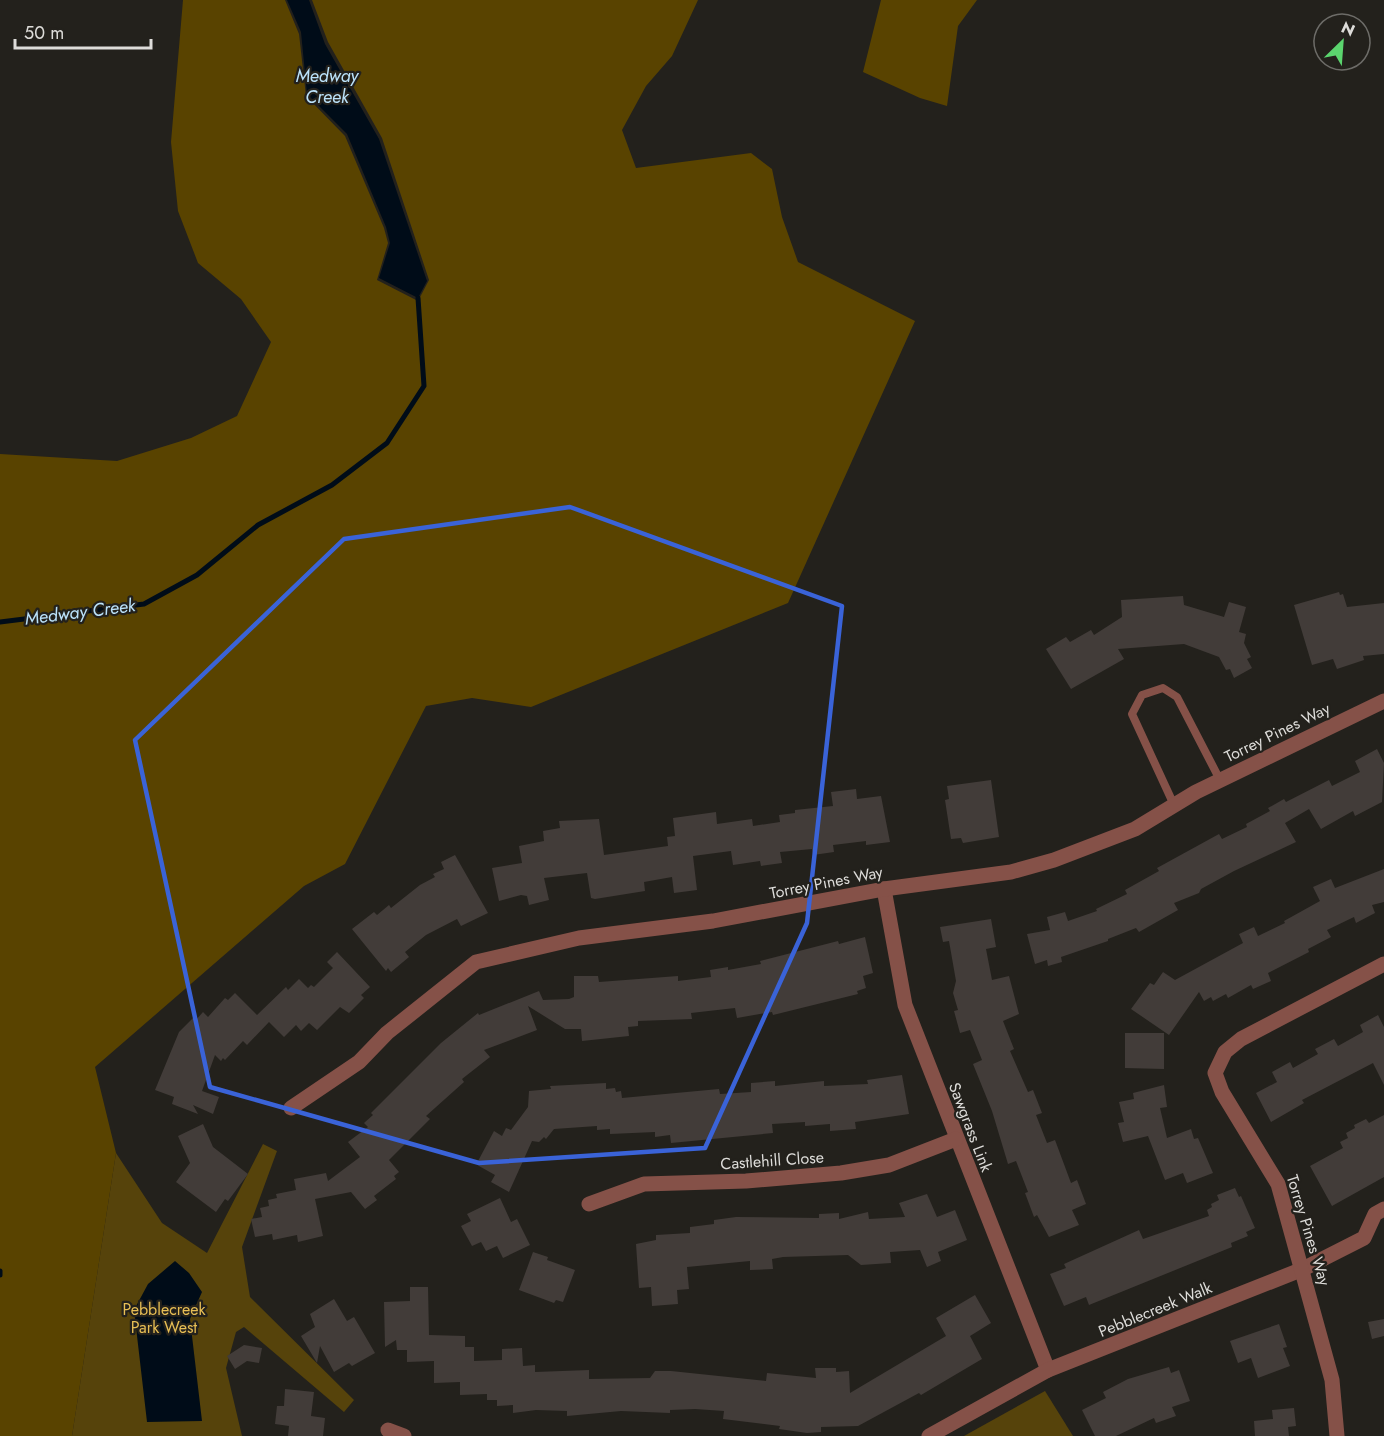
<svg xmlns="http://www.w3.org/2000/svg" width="1384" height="1436" viewBox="0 0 1384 1436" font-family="Jost,sans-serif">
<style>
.green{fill:#56430b}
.forest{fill:#594300}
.water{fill:#000c18}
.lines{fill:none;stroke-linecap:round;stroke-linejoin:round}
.stream{stroke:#000c18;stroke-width:5}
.building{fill:#423c39}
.lane{stroke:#855148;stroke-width:8}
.street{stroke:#855148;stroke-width:15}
.marked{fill:none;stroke:#3a63d8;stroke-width:4.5;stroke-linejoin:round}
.labels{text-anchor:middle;stroke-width:4.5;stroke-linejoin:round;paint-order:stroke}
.street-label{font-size:16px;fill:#dddcd9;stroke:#23211c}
.park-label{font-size:16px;fill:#e8bf55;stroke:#23211c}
.water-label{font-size:18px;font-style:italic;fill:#bbe2fa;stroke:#23211c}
</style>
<rect width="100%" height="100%" fill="#23211c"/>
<!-- green -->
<g class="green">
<path d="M263 1144 277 1151 242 1247 250 1297 354 1400 344 1412 244 1327 236 1332 226 1368 242 1436H72L116 1153 162 1223 207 1253Z"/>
<path d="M1045 1391 1073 1436H964Z"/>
</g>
<!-- forest -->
<g class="forest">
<path d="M183 0H285L299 34 306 96 345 136 384 228 388 243 377 280 418 301 429 280 382 138 328 42 312 0H698L672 56 646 86 622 130 636 168 751 153 772 169 782 217 798 262 915 321 788 603 531 707 472 698 426 706 345 864 304 886 95 1067 116 1153 72 1436H0V454L117 461 191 438 237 416 271 342 241 299 198 263 178 211 171 142Z"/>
<path d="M881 0H977L958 26 947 106 920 98 863 72Z"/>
</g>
<!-- water -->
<g class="water">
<path d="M287 0H309L325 44 379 139 427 281 418 298 379 278 390 243 386 227 347 134 307 94 301 32Z"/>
<path d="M175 1261 189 1273 202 1292 190 1319 202 1421 147 1422 134 1310 148 1284Z"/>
</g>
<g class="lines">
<!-- stream -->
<g class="stream">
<path d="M0 622 144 604 197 575 258 525 332 485 387 443 424 386 418 298"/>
<path d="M0 1271V1275"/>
</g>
</g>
<!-- building -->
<g class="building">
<path d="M1339 592 1340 595 1343 594 1347 607 1384 603V654L1363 656 1364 660 1337 669 1333 659 1312 665 1294 605Z"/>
<path d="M1183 596 1184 605 1224 617 1229 602 1246 607 1239 632 1246 634 1244 643 1251 657 1247 659 1252 668 1234 678 1230 669 1226 670 1219 657 1184 644 1118 649 1124 659 1071 689 1046 649 1066 637 1070 642 1091 630 1094 635 1122 617 1121 600Z"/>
<path d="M1377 749 1384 763 1382 802 1355 816 1353 811 1321 829 1309 809 1285 823 1296 842 1234 871 1201 889 1199 893 1174 903 1178 910 1139 932 1136 928 1108 939V941L1061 957 1062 962 1048 966 1047 960 1035 964 1027 934 1050 930 1047 917 1065 912 1068 921 1097 911 1096 909 1127 894 1125 890 1159 871 1157 868 1219 834 1222 839 1247 827 1246 824 1270 811 1268 808 1284 799 1286 802 1329 780 1332 786 1360 772 1355 761Z"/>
<path d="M991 780 999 837 963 843 961 838 951 839 945 800 949 799 947 786Z"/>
<path d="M856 789 857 799 881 796 890 842 866 845V841L833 845 834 852 813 855 812 849 780 852 782 863 761 866 760 861 733 865 731 851 693 856 697 890 674 893 672 877 644 882 645 891 595 899 591 898 587 873 544 878 549 900 529 905 527 896 521 895 499 901 492 868 522 863 519 846 544 841 543 831 560 828 559 821 599 819 604 855 668 846 667 837 675 836 673 818 716 812 717 824 752 819 753 826 780 822 779 815 795 813V810L833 806 831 792Z"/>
<path d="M455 855 488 913 461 926 457 919 426 935 405 952 409 957 391 972 388 968 386 971 352 929 374 912 377 915 389 905 391 908 420 885 435 877 433 874 444 869 441 862Z"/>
<path d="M1384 869V902L1372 905 1375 913 1356 923 1354 917 1327 930 1331 937 1308 949 1309 952 1268 973 1271 981 1253 989 1251 985 1228 998 1226 994 1213 1001 1211 997 1204 1001 1199 992 1169 1035 1131 1009 1150 983 1154 985 1163 972 1175 980 1243 943 1239 934 1254 927 1258 936 1285 923 1284 921 1320 901 1313 887 1331 879 1335 888Z"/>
<path d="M991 919 996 947 986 949 992 980 1009 976 1019 1014 1003 1021 1014 1049 1010 1051 1028 1092 1033 1090 1042 1113 1036 1115 1047 1143 1055 1140 1071 1183 1077 1180 1086 1204 1072 1210 1079 1225 1049 1237 1037 1215 1034 1217 1025 1193 1028 1192 1016 1161 1008 1164 992 1111 973 1064 982 1060 970 1030 960 1033 954 1011 958 1010 953 993 956 981 949 941 943 942 940 927Z"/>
<path d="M865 937 873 973 863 976 866 988 857 991 858 994 773 1015 772 1012 737 1018 735 1008 691 1013 692 1019 638 1021V1026L628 1027 629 1036 582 1041 581 1029H565L528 1006 537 1030 484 1050 490 1057 462 1079 464 1082 426 1116 430 1119 389 1160 399 1172 394 1176 396 1179 374 1196 377 1200 365 1209 351 1192 315 1199 323 1236 298 1242 297 1235 273 1240 272 1234 255 1237 251 1219 262 1217 260 1208 269 1206 268 1200 277 1198 276 1194 296 1190 294 1179 326 1173 328 1181 360 1157 348 1142 368 1127 364 1123 373 1115 371 1113 441 1043 478 1013 479 1015 539 991 543 1000 569 999 574 997V976H598L599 982 678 976V981L711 977 710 970 728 967V970L761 964 760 961 838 941 839 944Z"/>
<path d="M337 952 370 987 361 995 364 998 349 1013 340 1007 317 1030 309 1023 301 1031 296 1025 284 1037 269 1022 247 1045 243 1041 225 1060 223 1058 221 1061 215 1055 202 1091 219 1097 213 1114 193 1105 198 1114 172 1104 174 1097 155 1090 179 1032 193 1018 195 1021 203 1012 208 1017 225 998 228 1000 235 993 257 1015 286 987 288 990 299 979 308 988 311 985 314 987 333 968 327 962Z"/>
<path d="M1378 1015 1384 1027V1085L1373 1063 1302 1100 1304 1103 1271 1122 1256 1093 1277 1082 1272 1072 1290 1062 1293 1068 1318 1054 1315 1049 1334 1039 1338 1046 1363 1032 1360 1025Z"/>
<path d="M1125 1033H1164V1069L1125 1068Z"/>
<path d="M902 1075 909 1114 855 1122 856 1129 830 1131V1124L805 1126V1122L772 1124 773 1133 671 1143 670 1135 655 1137V1132L610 1134V1129L597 1130V1126L554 1129 546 1139 544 1137 539 1142 532 1141 509 1192 491 1182 495 1175 479 1166 477 1163 494 1131 502 1136 506 1128 511 1130 528 1107 529 1091 551 1089 550 1086 606 1083V1089L615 1088 616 1092 621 1091 622 1098 719 1089 720 1094 751 1092V1083L775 1081V1086L824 1081V1086L868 1084 867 1080Z"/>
<path d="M1164 1085 1167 1107 1160 1108 1167 1138 1191 1129 1194 1139 1198 1138 1213 1173 1187 1183 1183 1173 1165 1180 1148 1136 1123 1142 1118 1123 1124 1122 1119 1102 1134 1099 1133 1093Z"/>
<path d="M1384 1115V1177L1332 1206 1310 1166 1343 1148 1340 1142 1348 1138 1346 1133 1355 1128 1354 1125 1366 1119 1369 1123Z"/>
<path d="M203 1124 213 1147 248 1174 228 1201 225 1199 216 1212 176 1182 190 1163 178 1136Z"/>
<path d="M1235 1188 1239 1197 1241 1196 1255 1228 1246 1232 1248 1236 1231 1243 1232 1247 1089 1305 1086 1297 1064 1306 1050 1274 1066 1268 1064 1264 1139 1230 1143 1239 1209 1216 1207 1210 1212 1207 1211 1204 1219 1200 1217 1195Z"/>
<path d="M927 1194 937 1217 955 1210 967 1240 938 1252 941 1261 927 1267 920 1250 890 1252 891 1263 861 1265 848 1255 783 1257 772 1259 773 1269 750 1270V1261L687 1267 689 1289 677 1290 678 1304 652 1306 651 1287 639 1288 636 1244 656 1240V1235L690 1233V1227L714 1224V1220L736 1217 819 1218V1214L839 1213V1219L868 1212 869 1219 905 1217 899 1203Z"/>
<path d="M500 1198 511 1222 517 1219 530 1245 503 1258 497 1246 486 1251 481 1242 472 1246 461 1226 471 1221 467 1214Z"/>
<path d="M533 1252 548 1257 547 1260 575 1270 563 1302 556 1300 554 1303 519 1290Z"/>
<path d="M410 1287H428L429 1335 465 1336V1347H474V1361L502 1360V1349L522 1348 523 1366 535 1365V1372L589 1370V1379L650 1378 655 1371H671L766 1381 767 1373 816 1378 815 1368H836V1372L849 1371 850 1393 946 1336 936 1318 975 1295 991 1323 970 1336 982 1359 921 1395 919 1393 858 1426 821 1427V1432L807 1433 779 1429 780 1426 723 1419 724 1411 695 1409 670 1410V1413L621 1411 567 1416V1411L536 1410 513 1413V1405L497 1406V1400H487V1394L460 1395V1382L434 1383V1361L407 1362V1350H397L396 1340 385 1347 384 1302 410 1301Z"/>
<path d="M334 1299 347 1321 354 1317 375 1353 352 1366 349 1363 334 1372 320 1346 317 1363 301 1336 315 1327 310 1314Z"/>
<path d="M1384 1319V1336L1372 1339 1368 1322Z"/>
<path d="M1279 1324 1287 1347 1283 1348 1290 1366 1258 1378 1251 1358 1238 1363 1230 1341Z"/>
<path d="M244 1345 262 1348 259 1363 247 1361 235 1369 227 1356Z"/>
<path d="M1169 1367 1171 1373 1179 1370 1190 1401 1172 1407 1176 1416 1156 1423 1154 1418 1116 1436H1095L1082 1410 1106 1398 1103 1392 1128 1379Z"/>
<path d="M285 1389 314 1392 311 1416 325 1418 323 1436H288L289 1426 275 1424 277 1406H284Z"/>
<path d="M1294 1408 1296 1426 1288 1427 1289 1436H1255L1254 1421 1273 1419 1272 1410Z"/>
</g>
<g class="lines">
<!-- lane -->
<path class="lane" d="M1174 805 1132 714 1142 695 1163 688 1177 697 1220 780"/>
<!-- street -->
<g class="street">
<path d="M884 889 905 1005 1048 1370"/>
<path d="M291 1108 359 1062 387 1033 476 962 579 938 713 921 884 889 1011 872 1054 860 1135 829 1196 792 1384 701"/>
<path d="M589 1204 644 1184 746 1181 841 1173 889 1165 956 1139"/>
<path d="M388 1430 404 1436"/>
<path d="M929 1436 1048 1370 1303 1269 1364 1238 1375 1214 1384 1209"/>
<path d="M1337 1436 1332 1380 1278 1184 1222 1092 1215 1073 1225 1052 1241 1039 1384 964"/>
</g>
</g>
<!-- marked area -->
<path class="marked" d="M570 507 842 606 807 923 705 1148 479 1163 210 1087 135 740 344 539Z"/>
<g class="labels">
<!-- street labels -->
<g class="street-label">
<text transform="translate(1277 732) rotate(-26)" y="6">Torrey Pines Way</text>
<text transform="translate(826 882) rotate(-11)" y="6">Torrey Pines Way</text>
<text transform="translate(971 1127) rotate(69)" y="6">Sawgrass Link</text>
<text transform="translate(772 1160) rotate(-4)" y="6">Castlehill Close</text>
<text transform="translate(1309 1230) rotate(73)" y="6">Torrey Pines Way</text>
<text transform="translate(1155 1309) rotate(-22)" y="6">Pebblecreek Walk</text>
</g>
<!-- park labels -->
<g class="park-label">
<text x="164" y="1315">Pebblecreek<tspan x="164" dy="18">Park West</tspan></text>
</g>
<!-- water labels -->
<g class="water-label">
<text x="327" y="82">Medway<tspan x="327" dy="21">Creek</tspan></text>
<text transform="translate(80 612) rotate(-7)" y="6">Medway Creek</text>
</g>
</g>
<!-- north arrow -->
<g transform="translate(1342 42) rotate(25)"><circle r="28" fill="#23211c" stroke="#6d6c68" stroke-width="1.5"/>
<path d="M0-4.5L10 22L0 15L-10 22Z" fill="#5bd56e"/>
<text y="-9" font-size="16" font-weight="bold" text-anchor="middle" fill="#dddcd9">N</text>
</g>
<!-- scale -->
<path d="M15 39v9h136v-9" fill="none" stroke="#dddcd9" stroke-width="3"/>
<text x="24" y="39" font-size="18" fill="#dddcd9" stroke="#23211c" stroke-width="4.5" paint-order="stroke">50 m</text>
</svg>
